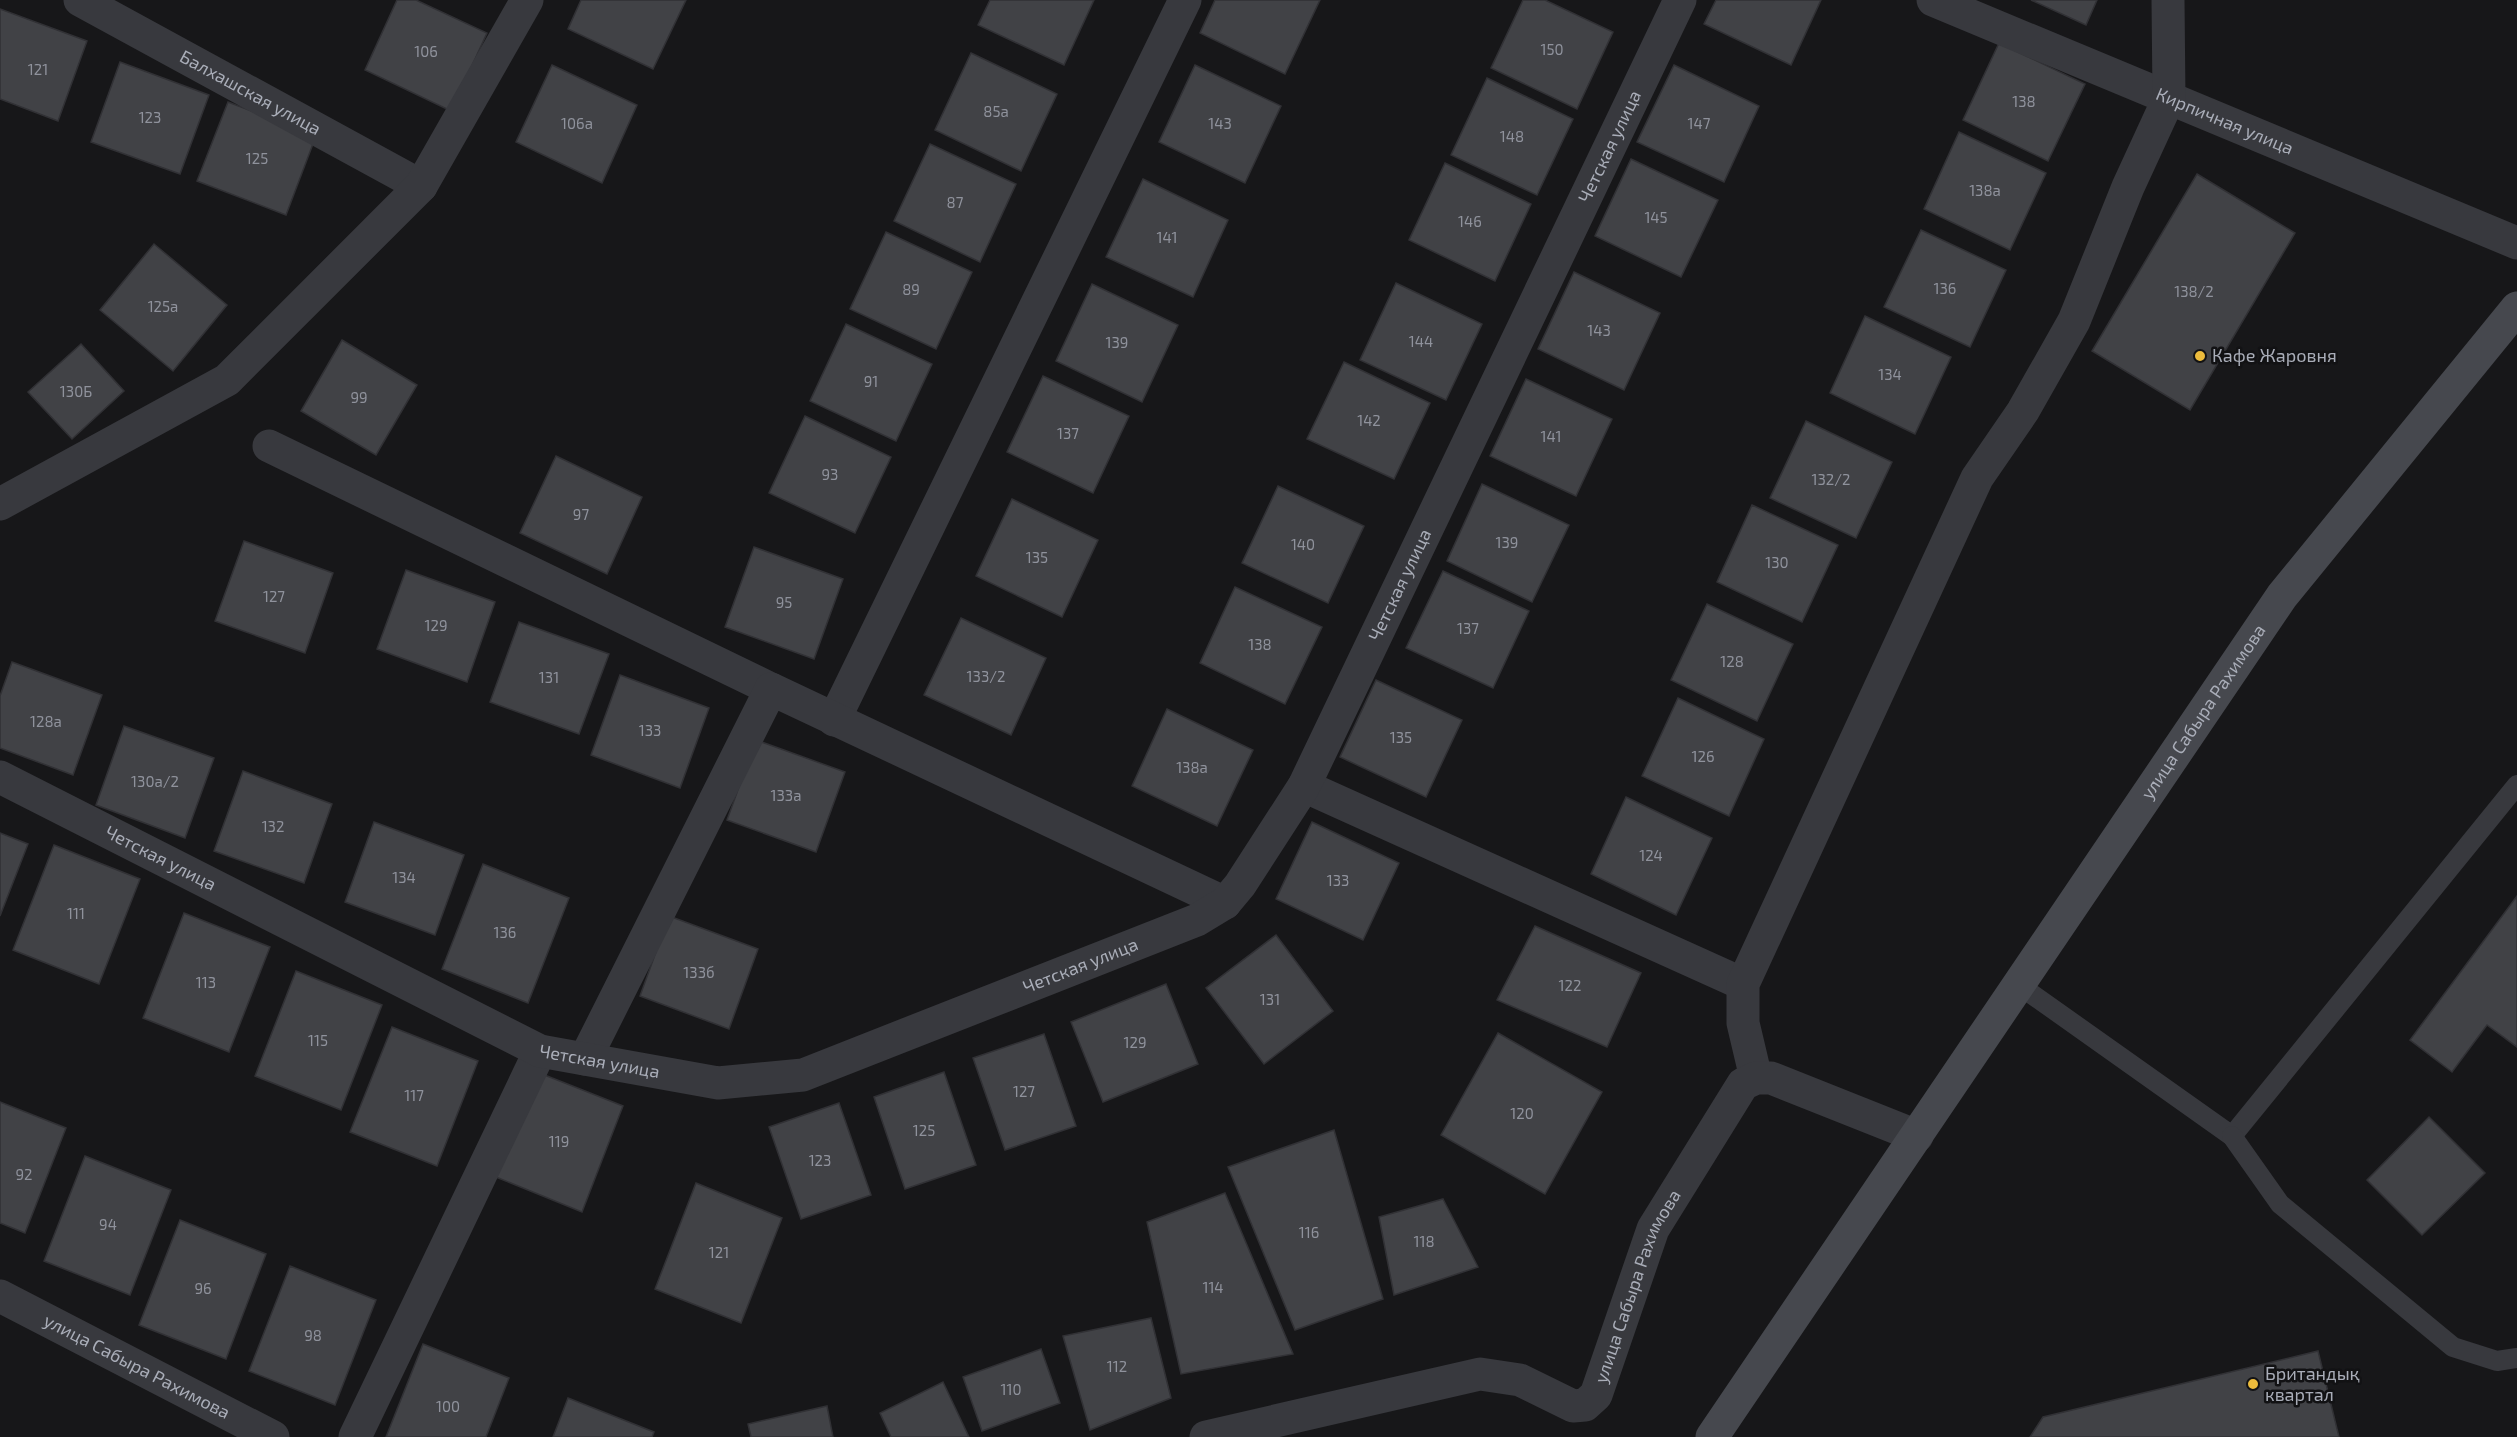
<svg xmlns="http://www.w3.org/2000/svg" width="2517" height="1437" viewBox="0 0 2517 1437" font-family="'Exo 2',sans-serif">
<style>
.building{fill:#414246;stroke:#313135;stroke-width:1.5}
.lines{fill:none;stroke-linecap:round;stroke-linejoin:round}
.service{stroke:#38393e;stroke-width:20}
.minor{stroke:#38393e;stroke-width:33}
.tertiary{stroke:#38393e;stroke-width:33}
.secondary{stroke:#46484e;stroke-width:33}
.poi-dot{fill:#ecbb3c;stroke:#121214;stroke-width:2}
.labels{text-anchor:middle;stroke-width:5;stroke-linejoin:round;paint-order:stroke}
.number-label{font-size:15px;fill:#8f929c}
.street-label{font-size:18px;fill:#a9adb8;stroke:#121214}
.poi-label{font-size:18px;fill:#a9adb8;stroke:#121214;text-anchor:start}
</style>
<rect width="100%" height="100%" fill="#171719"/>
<!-- building -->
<g class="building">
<path d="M397 0H416L487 33 451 111 365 70Z"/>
<path d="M581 0H686L653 69 568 29Z"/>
<path d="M990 0H1094L1064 65 978 25Z"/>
<path d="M1215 0H1320L1285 74 1200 33Z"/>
<path d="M1523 0H1545L1613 32 1577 109 1491 68Z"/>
<path d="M1716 0H1821L1791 65 1704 24Z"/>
<path d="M2031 0H2097L2086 25Z"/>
<path d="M0 9 87 41 58 121 0 99Z"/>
<path d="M1999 43 2085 84 2048 161 1963 120Z"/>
<path d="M971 53 1057 94 1021 171 935 130Z"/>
<path d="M120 62 209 95 180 174 91 142Z"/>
<path d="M552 65 637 105 602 183 516 142Z"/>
<path d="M1195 65 1281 106 1245 183 1159 142Z"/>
<path d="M1674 65 1759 106 1724 182 1637 142Z"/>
<path d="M1487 78 1573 119 1537 195 1451 155Z"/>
<path d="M228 102 316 136 286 215 197 181Z"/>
<path d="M1959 132 2046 173 2010 250 1924 209Z"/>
<path d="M930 144 1016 184 980 262 894 221Z"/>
<path d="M1631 159 1718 200 1681 277 1595 236Z"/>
<path d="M1445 163 1531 204 1495 281 1409 240Z"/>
<path d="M2197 174 2295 233 2190 410 2092 351Z"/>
<path d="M1143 179 1228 220 1193 297 1106 257Z"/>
<path d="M1921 230 2006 270 1970 347 1884 307Z"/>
<path d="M886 232 972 272 936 349 850 309Z"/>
<path d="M154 244 227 305 173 371 100 310Z"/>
<path d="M1574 272 1660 313 1624 390 1538 349Z"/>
<path d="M1396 283 1482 324 1446 400 1360 360Z"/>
<path d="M1092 284 1178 325 1142 402 1056 361Z"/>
<path d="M1865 316 1951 357 1915 434 1830 393Z"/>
<path d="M846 324 932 364 896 441 810 401Z"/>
<path d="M342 340 417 385 376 455 301 411Z"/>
<path d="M81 344 124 391 72 439 28 392Z"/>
<path d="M1344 362 1430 403 1394 479 1307 439Z"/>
<path d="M1043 376 1129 416 1093 493 1007 452Z"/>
<path d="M1526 379 1612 419 1576 496 1490 456Z"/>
<path d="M805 416 891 457 855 533 769 493Z"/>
<path d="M1806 421 1892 462 1856 538 1770 498Z"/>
<path d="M556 456 642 497 607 574 520 533Z"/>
<path d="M1482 484 1569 525 1532 602 1447 561Z"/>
<path d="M1278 486 1364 526 1328 603 1242 563Z"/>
<path d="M1012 499 1098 540 1062 617 976 576Z"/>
<path d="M1752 505 1838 545 1802 622 1717 582Z"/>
<path d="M244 541 333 573 305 653 215 621Z"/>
<path d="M754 547 843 579 814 659 725 627Z"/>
<path d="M406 570 495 602 467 682 377 649Z"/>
<path d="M1443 571 1529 611 1493 688 1406 648Z"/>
<path d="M1235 587 1322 627 1285 704 1200 663Z"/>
<path d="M1707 604 1793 644 1757 721 1671 680Z"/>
<path d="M961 618 1046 658 1011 735 924 695Z"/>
<path d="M519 622 609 654 579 734 490 702Z"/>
<path d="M12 662 102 695 73 775 0 748V696Z"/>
<path d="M620 675 709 708 680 788 591 755Z"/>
<path d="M1376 680 1462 720 1426 797 1340 757Z"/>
<path d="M1678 698 1764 739 1729 816 1642 776Z"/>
<path d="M1167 709 1253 750 1217 826 1132 786Z"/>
<path d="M124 726 214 758 185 838 96 805Z"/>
<path d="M756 740 845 772 816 852 727 820Z"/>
<path d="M243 771 332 804 304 883 214 851Z"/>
<path d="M1626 797 1712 838 1676 915 1591 874Z"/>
<path d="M374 822 464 855 435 935 345 902Z"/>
<path d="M1312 822 1399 863 1363 940 1276 899Z"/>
<path d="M0 833 28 844 0 916Z"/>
<path d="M54 845 140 879 99 984 13 950Z"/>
<path d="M483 864 569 898 528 1003 442 969Z"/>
<path d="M2517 896V1047L2487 1025 2452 1072 2410 1040Z"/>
<path d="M184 913 270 947 229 1052 143 1018Z"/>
<path d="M669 916 758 949 729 1029 640 996Z"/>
<path d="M1535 926 1641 973 1607 1047 1497 1000Z"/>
<path d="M1276 935 1333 1011 1264 1064 1206 988Z"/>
<path d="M296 971 382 1005 341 1110 255 1076Z"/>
<path d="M1166 984 1198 1064 1103 1102 1071 1022Z"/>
<path d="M392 1027 478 1061 437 1166 350 1132Z"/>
<path d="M1498 1033 1602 1092 1545 1194 1441 1135Z"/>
<path d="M1044 1034 1076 1126 1005 1150 973 1058Z"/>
<path d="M537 1072 623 1106 582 1212 496 1177Z"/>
<path d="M944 1072 976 1165 905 1189 874 1097Z"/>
<path d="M0 1102 66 1128 25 1233 0 1223Z"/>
<path d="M839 1103 871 1195 801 1219 769 1127Z"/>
<path d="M2429 1117 2485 1173 2422 1235 2367 1180Z"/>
<path d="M1334 1130 1383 1299 1295 1330 1228 1167Z"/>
<path d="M85 1156 171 1190 130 1295 44 1261Z"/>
<path d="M696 1183 782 1218 741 1323 655 1289Z"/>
<path d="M1225 1193 1293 1354 1181 1374 1147 1222Z"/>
<path d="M1443 1199 1478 1267 1394 1295 1379 1217Z"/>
<path d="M180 1220 266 1254 226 1359 139 1325Z"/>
<path d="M290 1266 376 1300 335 1405 249 1371Z"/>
<path d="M1151 1318 1171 1398 1090 1430 1063 1336Z"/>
<path d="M423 1344 509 1378 486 1437H386Z"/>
<path d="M1041 1349 1060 1403 982 1431 963 1377Z"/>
<path d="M2318 1351 2339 1437H2030L2043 1417Z"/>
<path d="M943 1382 969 1437H891L880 1413Z"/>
<path d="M568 1398 654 1432 652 1437H553Z"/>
<path d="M827 1406 833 1437H751L748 1424Z"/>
</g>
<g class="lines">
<!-- service -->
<g class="service">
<path d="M2019 985 2232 1136 2517 785"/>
<path d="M2232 1136 2280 1204 2453 1347 2497 1361 2517 1358"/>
</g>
<!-- minor -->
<g class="minor">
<path id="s1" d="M80 0 421 186"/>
<path id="s2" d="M1933 0 2517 243"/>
<path d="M269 446 771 689"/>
<path d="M0 504 227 380 421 186 527 0"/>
<path d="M834 720 1185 0"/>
<path d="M1304 786 1743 984"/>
<path d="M585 1059 771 689 1225 903"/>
<path d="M1756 1078 1743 1023V984L1977 478 2023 411 2074 321 2128 187 2169 98 2168 0"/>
<path id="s3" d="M0 1296 273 1437"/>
<path d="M355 1437 540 1051"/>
<path id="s4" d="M1206 1437 1480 1374 1520 1380 1573 1406 1585 1405 1596 1395 1653 1229 1743 1084 1756 1078H1771L1917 1136"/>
</g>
<!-- tertiary -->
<path class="tertiary" id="s5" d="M0 777 540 1051 718 1083 803 1075 1197 920 1225 903 1240 885 1304 786 1680 0"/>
<!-- secondary -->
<path class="secondary" id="s6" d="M1712 1437 2282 596 2517 308"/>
</g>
<!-- markers -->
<g class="poi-dot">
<circle cx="2200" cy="356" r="6"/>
<circle cx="2253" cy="1384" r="6"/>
</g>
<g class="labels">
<!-- number labels -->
<g class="number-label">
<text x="1552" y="55">150</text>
<text x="426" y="57">106</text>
<text x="38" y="75">121</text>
<text x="2024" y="107">138</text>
<text x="996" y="117">85а</text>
<text x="150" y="123">123</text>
<text x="577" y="129">106а</text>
<text x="1220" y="129">143</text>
<text x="1699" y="129">147</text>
<text x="1512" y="142">148</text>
<text x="257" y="164">125</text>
<text x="1985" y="196">138а</text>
<text x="955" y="208">87</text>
<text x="1656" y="223">145</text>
<text x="1470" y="227">146</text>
<text x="1167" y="243">141</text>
<text x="1945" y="294">136</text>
<text x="911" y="295">89</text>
<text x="2194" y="297">138/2</text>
<text x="163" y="312">125а</text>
<text x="1599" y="336">143</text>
<text x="1421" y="347">144</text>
<text x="1117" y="348">139</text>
<text x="1890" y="380">134</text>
<text x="871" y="387">91</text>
<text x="76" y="397">130Б</text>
<text x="359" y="403">99</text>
<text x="1369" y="426">142</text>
<text x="1068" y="439">137</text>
<text x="1551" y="442">141</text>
<text x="830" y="480">93</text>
<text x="1831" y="485">132/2</text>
<text x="581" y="520">97</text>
<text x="1507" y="548">139</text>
<text x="1303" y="550">140</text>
<text x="1037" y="563">135</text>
<text x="1777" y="568">130</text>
<text x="274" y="602">127</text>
<text x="784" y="608">95</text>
<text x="436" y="631">129</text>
<text x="1468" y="634">137</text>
<text x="1260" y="650">138</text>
<text x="1732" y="667">128</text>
<text x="986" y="682">133/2</text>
<text x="549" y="683">131</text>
<text x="46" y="727">128а</text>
<text x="650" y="736">133</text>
<text x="1401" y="743">135</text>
<text x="1703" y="762">126</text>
<text x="1192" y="773">138а</text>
<text x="155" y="787">130а/2</text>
<text x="786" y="801">133а</text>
<text x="273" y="832">132</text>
<text x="1651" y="861">124</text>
<text x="404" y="883">134</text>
<text x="1338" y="886">133</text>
<text x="76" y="919">111</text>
<text x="505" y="938">136</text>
<text x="699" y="978">133б</text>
<text x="206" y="988">113</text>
<text x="1570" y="991">122</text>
<text x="1270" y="1005">131</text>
<text x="318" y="1046">115</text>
<text x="1135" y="1048">129</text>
<text x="1024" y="1097">127</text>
<text x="414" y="1101">117</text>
<text x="1522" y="1119">120</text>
<text x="924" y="1136">125</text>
<text x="559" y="1147">119</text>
<text x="820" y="1166">123</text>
<text x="24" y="1180">92</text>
<text x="108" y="1230">94</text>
<text x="1309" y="1238">116</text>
<text x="1424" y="1247">118</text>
<text x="719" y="1258">121</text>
<text x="1213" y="1293">114</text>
<text x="203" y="1294">96</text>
<text x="313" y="1341">98</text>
<text x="1117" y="1372">112</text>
<text x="1011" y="1395">110</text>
<text x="448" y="1412">100</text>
</g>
<!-- street labels -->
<g class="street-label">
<text dy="6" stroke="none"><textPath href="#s1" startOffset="194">Балхашская улица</textPath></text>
<text dy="6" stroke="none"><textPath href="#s2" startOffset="316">Кирпичная улица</textPath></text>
<text dy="6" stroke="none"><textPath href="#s5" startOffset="2178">Четская улица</textPath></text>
<text dy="6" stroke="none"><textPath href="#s5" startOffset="1692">Четская улица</textPath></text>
<text dy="6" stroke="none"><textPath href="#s6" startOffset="876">улица Сабыра Рахимова</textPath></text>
<text dy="6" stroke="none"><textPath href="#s5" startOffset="180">Четская улица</textPath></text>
<text dy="6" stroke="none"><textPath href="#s5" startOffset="1170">Четская улица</textPath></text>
<text dy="6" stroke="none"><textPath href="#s5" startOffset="666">Четская улица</textPath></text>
<text dy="6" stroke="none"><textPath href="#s4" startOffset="524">улица Сабыра Рахимова</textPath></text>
<text dy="6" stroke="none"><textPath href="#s3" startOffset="154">улица Сабыра Рахимова</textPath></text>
</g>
<!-- poi labels -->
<g class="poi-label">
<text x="2212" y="362">Кафе Жаровня</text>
<text x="2265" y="1380">Британдық<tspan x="2265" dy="21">квартал</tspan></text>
</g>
</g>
</svg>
